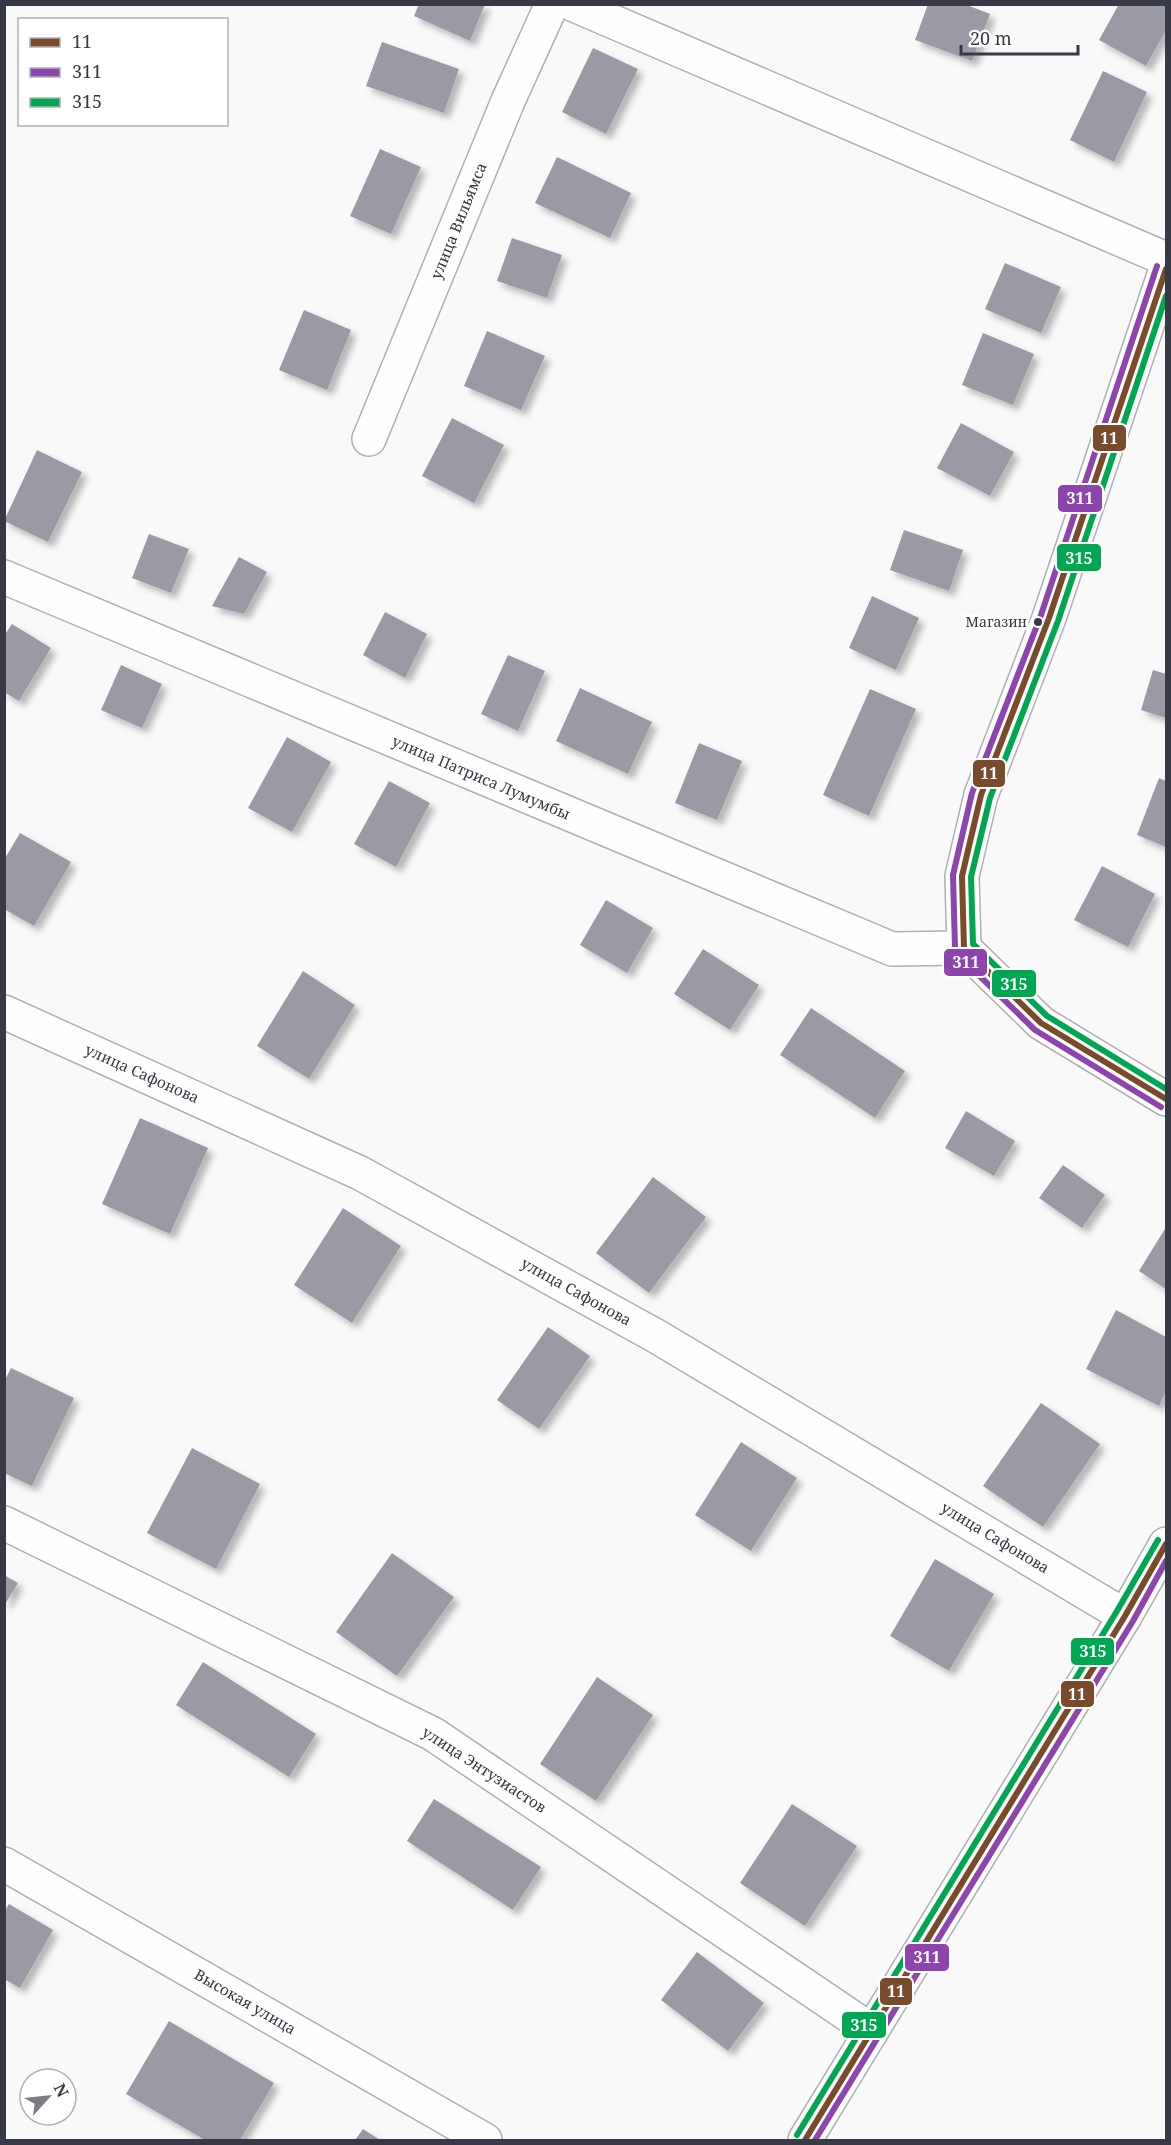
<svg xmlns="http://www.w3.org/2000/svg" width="1171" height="2145" viewBox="0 0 1171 2145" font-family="'Noto Serif',serif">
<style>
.building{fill:#9b9aa4;filter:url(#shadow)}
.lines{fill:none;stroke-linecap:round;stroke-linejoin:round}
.street-casing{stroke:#aeb0b5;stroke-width:36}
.secondary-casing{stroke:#aeb0b5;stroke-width:36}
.street{stroke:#fefefe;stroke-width:33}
.secondary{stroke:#fefefe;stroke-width:33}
.bus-1-casing{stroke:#fff;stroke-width:10}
.bus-2-casing{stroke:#fff;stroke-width:10}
.bus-3-casing{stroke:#fff;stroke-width:10}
.bus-1{stroke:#7a4b2a;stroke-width:6}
.bus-2{stroke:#8e44ad;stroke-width:6}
.bus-3{stroke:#00a651;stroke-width:6}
.bus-dot{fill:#353a46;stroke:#fff;stroke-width:2}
.labels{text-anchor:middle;stroke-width:6;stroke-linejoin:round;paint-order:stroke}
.bus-label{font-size:14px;fill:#353a46;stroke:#fff;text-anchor:end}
.street-label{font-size:15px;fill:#353a46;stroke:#fff}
.line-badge{stroke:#fff;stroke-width:2}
.badge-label{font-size:16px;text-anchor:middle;font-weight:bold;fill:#fff}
</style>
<defs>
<filter id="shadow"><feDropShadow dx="5.5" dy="5.5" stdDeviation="3" flood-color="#0004"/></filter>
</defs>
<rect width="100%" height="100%" fill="#f9f9f9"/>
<!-- building -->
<g class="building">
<path d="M419 4H485L470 41 414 16Z"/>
<path d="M928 4H964L990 14 972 61 915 40Z"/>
<path d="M1119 4H1166V30L1146 66 1099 40Z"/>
<path d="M382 42 459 69 444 113 366 86Z"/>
<path d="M593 48 638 69 606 134 562 112Z"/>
<path d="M1103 71 1147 92 1114 162 1070 140Z"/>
<path d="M380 149 421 167 391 234 350 216Z"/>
<path d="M557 157 631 193 610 238 535 203Z"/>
<path d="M512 238 562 255 547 298 497 281Z"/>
<path d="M1005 263 1061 287 1041 333 985 309Z"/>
<path d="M304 310 351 330 327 390 279 370Z"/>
<path d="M487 331 545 356 521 410 464 386Z"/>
<path d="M983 333 1034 354 1013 405 962 385Z"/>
<path d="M452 418 504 445 474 503 422 476Z"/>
<path d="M961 423 1014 452 990 496 937 468Z"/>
<path d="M37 450 82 472 48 542 4 521Z"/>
<path d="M904 530 963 550 949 591 890 570Z"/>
<path d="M149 534 189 549 171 593 132 578Z"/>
<path d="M239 557 267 572 244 614 212 606Z"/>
<path d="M872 596 919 618 896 670 849 648Z"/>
<path d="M385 612 427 634 405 678 363 655Z"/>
<path d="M12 624 51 648 19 701 4 692V636Z"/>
<path d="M508 655 545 671 518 731 481 714Z"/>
<path d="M121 665 162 684 142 728 101 710Z"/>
<path d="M1153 670 1166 674V718L1141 710Z"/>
<path d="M580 688 652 722 628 774 556 741Z"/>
<path d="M870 689 916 709 869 816 823 795Z"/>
<path d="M287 737 331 762 292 832 248 808Z"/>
<path d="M699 743 742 761 717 820 675 803Z"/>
<path d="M1159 778 1166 781V847L1137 835Z"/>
<path d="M389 781 430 803 396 867 354 844Z"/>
<path d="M20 833 71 862 34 926 4 909V860Z"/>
<path d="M1102 866 1155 894 1128 947 1074 920Z"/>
<path d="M606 900 653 928 627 973 580 945Z"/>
<path d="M703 949 759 985 730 1030 674 994Z"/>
<path d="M303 971 355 1005 309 1079 257 1046Z"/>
<path d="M811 1008 905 1071 875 1118 780 1055Z"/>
<path d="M966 1111 1015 1141 994 1176 945 1148Z"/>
<path d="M140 1118 208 1148 170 1234 102 1204Z"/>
<path d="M1063 1165 1105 1195 1082 1228 1039 1198Z"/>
<path d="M653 1177 706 1217 649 1293 596 1253Z"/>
<path d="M343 1208 401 1246 352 1323 294 1285Z"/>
<path d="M1166 1227V1289L1139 1271Z"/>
<path d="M1116 1310 1166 1337V1391L1159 1406 1086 1369Z"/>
<path d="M548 1327 590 1356 539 1429 497 1400Z"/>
<path d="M11 1368 74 1398 32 1486 4 1473V1382Z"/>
<path d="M1041 1403 1100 1444 1043 1527 983 1486Z"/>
<path d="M741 1442 797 1478 751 1551 695 1515Z"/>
<path d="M192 1448 260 1484 216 1569 147 1533Z"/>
<path d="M392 1553 454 1597 397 1676 336 1632Z"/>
<path d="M935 1559 994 1594 949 1671 890 1636Z"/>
<path d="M4 1575 18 1583 4 1606Z"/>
<path d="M203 1662 316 1734 289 1777 176 1705Z"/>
<path d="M597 1677 653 1715 596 1801 540 1764Z"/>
<path d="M434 1799 541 1867 513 1910 407 1841Z"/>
<path d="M792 1804 857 1846 805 1926 740 1883Z"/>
<path d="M9 1904 53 1930 20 1988 4 1979V1912Z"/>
<path d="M697 1952 764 2003 728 2051 661 2000Z"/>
<path d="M169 2021 274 2083 240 2140H205L126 2094Z"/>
<path d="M363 2129 380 2140H355Z"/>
</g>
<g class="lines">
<defs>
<g id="street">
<path d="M572 4 1166 259"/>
<path d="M369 439 508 101 552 4"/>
<path d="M4 577 892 949 964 948"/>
<path d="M4 1012 360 1173 656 1336 1125 1616"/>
<path d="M4 1523 433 1734 872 2031"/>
<path d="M4 1864 485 2140"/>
</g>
<g id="secondary">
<path d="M1166 269 1049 618 981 795 962 876 964 948 1041 1023 1166 1099"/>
<path d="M805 2140 1125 1616 1166 1544"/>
</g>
</defs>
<!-- street casing -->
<use href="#street" class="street-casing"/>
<!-- secondary casing -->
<use href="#secondary" class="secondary-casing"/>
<!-- street -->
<use href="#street" class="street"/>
<!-- secondary -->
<use href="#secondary" class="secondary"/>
<defs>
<g id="bus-1">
<path d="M964 948 962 876 981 795 1049 618 1166 269"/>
<path d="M964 948 1041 1023 1166 1099"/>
<path d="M805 2140 1125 1616 1166 1544"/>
</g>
<g id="bus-2">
<path d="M1157 266 1041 615 972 793 953 875 955 948 957 954 1035 1030 1161 1107"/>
<path d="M815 2140 1133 1621 1166 1561"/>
</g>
<g id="bus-3">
<path d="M1166 296 1058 621 990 798 971 877 973 944 1047 1016 1166 1089"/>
<path d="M797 2135 1117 1611 1158 1540"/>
</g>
</defs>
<!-- bus-1 casing -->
<use href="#bus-1" class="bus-1-casing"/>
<!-- bus-2 casing -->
<use href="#bus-2" class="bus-2-casing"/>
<!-- bus-3 casing -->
<use href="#bus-3" class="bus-3-casing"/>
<!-- bus-1 -->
<use href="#bus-1" class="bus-1"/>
<!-- bus-2 -->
<use href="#bus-2" class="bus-2"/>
<!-- bus-3 -->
<use href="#bus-3" class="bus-3"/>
</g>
<!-- markers -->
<circle class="bus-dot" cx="1038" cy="622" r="5"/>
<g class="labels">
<!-- bus labels -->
<g class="bus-label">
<text x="1027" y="627">Магазин</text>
</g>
<!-- street labels -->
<g class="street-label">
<text transform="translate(459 221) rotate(-68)" y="5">улица Вильямса</text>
<text transform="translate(481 778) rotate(23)" y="5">улица Патриса Лумумбы</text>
<text transform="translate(142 1074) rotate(24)" y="5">улица Сафонова</text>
<text transform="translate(576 1292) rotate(29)" y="5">улица Сафонова</text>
<text transform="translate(995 1538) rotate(31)" y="5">улица Сафонова</text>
<text transform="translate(484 1770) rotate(33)" y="5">улица Энтузиастов</text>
<text transform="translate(245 2002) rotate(30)" y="5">Высокая улица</text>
</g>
</g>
<g class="line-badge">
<rect x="1092" y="424" width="35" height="28" rx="6" fill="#7a4b2a"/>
<rect x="1057" y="484" width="46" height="29" rx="6" fill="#8e44ad"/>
<rect x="1056" y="543" width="46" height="29" rx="6" fill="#00a651"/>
<rect x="972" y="759" width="34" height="29" rx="6" fill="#7a4b2a"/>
<rect x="943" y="948" width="45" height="29" rx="6" fill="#8e44ad"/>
<rect x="991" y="969" width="46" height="29" rx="6" fill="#00a651"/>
<rect x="1070" y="1637" width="45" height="29" rx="6" fill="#00a651"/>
<rect x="1060" y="1680" width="35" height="28" rx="6" fill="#7a4b2a"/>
<rect x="904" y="1943" width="46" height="29" rx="6" fill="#8e44ad"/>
<rect x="879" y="1977" width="34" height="29" rx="6" fill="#7a4b2a"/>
<rect x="841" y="2011" width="46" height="28" rx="6" fill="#00a651"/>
</g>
<g class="badge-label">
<text x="1109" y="444">11</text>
<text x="1080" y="504">311</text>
<text x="1079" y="564">315</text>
<text x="989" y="779">11</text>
<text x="966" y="968">311</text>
<text x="1014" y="990">315</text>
<text x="1093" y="1657">315</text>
<text x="1077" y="1700">11</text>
<text x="927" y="1963">311</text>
<text x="896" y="1997">11</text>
<text x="864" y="2031">315</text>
</g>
<!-- border -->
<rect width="1171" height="2145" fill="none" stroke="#353a46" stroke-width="12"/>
<!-- legend -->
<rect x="18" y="18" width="210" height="108" fill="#ffffff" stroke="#aeb0b5" stroke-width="1.5"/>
<rect x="30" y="38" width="30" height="9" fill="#7a4b2a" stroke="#aeb0b5" stroke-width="1.5"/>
<text x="72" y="48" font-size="18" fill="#353a46">11</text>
<rect x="30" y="68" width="30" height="9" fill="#8e44ad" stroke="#aeb0b5" stroke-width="1.5"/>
<text x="72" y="78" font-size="18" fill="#353a46">311</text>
<rect x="30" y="98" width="30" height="9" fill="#00a651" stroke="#aeb0b5" stroke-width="1.5"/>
<text x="72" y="108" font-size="18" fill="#353a46">315</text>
<!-- north arrow -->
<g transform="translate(48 2097) rotate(63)"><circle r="28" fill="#ffffff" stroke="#aeb0b5" stroke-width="1.5"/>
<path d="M0-4.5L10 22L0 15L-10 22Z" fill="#7a7d85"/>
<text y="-9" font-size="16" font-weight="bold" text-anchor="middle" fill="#353a46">N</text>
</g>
<!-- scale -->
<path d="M961 45v9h117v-9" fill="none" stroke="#353a46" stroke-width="3"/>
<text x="970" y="45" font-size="18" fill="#353a46" stroke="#ffffff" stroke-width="4.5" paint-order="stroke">20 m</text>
</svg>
